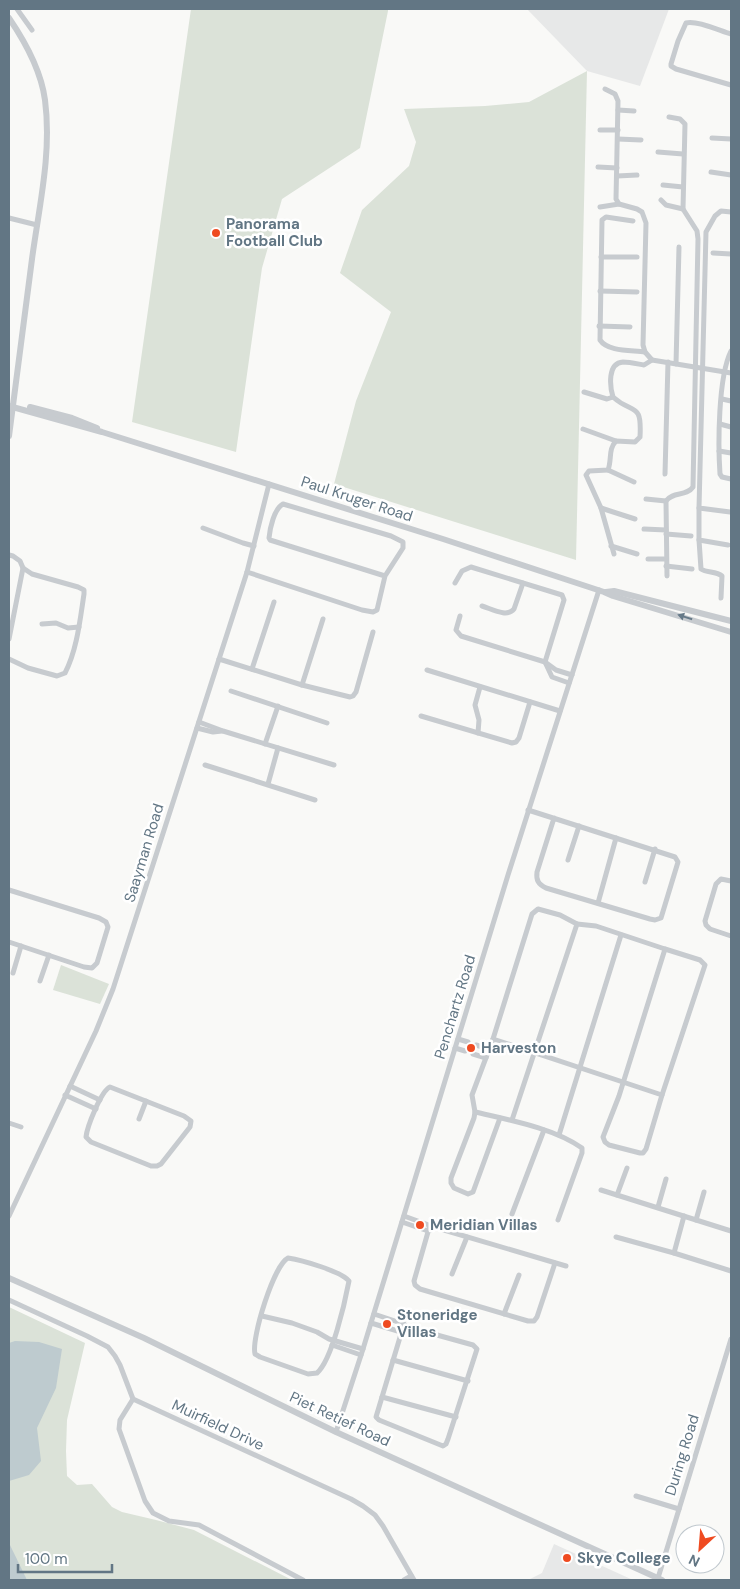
<svg xmlns="http://www.w3.org/2000/svg" width="740" height="1589" viewBox="0 0 740 1589" font-family="'DM Sans',sans-serif">
<style>
.built{fill:#e7e8e8}
.green{fill:#dbe2d8}
.water{fill:#becbcf}
.lines{fill:none;stroke-linecap:round;stroke-linejoin:round}
.minor{stroke:#c7cbcf;stroke-width:5}
.tertiary{stroke:#c7cbcf;stroke-width:6}
.oneway{fill:#677a88}
.poi-dot{fill:#ef4b21;stroke:#fff;stroke-width:2}
.labels{text-anchor:middle;stroke-width:5;stroke-linejoin:round;paint-order:stroke}
.poi-label{font-size:15px;font-weight:bold;fill:#627684;stroke:#fff;text-anchor:start}
.street-label{font-size:15px;fill:#627684;stroke:#fff}
</style>
<rect width="100%" height="100%" fill="#f9f9f7"/>
<!-- built -->
<g class="built">
<path d="M527 9H669L640 86 587 71Z"/>
<path d="M554 1544 633 1580H528L542 1573Z"/>
</g>
<!-- green -->
<g class="green">
<path d="M191 9H388V11L360 148 282 199 262 268 236 452 132 422Z"/>
<path d="M587 71 576 560 334 484 356 401 391 312 340 273 362 210 409 166 416 142 404 109 485 106 529 102Z"/>
<path d="M61 965 109 984 100 1004 53 990Z"/>
<path d="M9 1307 85 1343 67 1420 66 1451 67 1476 77 1485 92 1484 112 1507 122 1512 156 1520 194 1530 292 1580H9Z"/>
</g>
<!-- water -->
<g class="water">
<path d="M15 1341 39 1342 62 1349 56 1388 37 1428 41 1461 29 1475 9 1481V1343Z"/>
<path d="M9 1543 27 1580H9Z"/>
</g>
<g class="lines">
<!-- minor -->
<g class="minor">
<path d="M17 9 32 30"/>
<path d="M731 34C720 31 697 20 686 23L678 41 671 64V66L676 69 731 85"/>
<path d="M605 89 615 94 618 101 616 199 619 204 637 209 642 212 646 223 643 345 645 352 652 360 731 373"/>
<path d="M618 110 634 111"/>
<path d="M669 117 680 119 685 124 683 209"/>
<path d="M600 130H618"/>
<path d="M712 138 731 139"/>
<path d="M618 139 641 140"/>
<path d="M658 152 683 154"/>
<path d="M598 167 617 168"/>
<path d="M711 172 731 175"/>
<path d="M617 176 637 175"/>
<path d="M663 185 683 187"/>
<path d="M661 200 666 205 683 209 697 231 698 239 693 487C686 497 673 491 666 501L667 576"/>
<path d="M600 207 619 204"/>
<path d="M9 218 37 225"/>
<path d="M633 221 606 217 602 220 600 340C608 352 632 350 645 352"/>
<path d="M713 253 731 254"/>
<path d="M601 257H637"/>
<path d="M600 291 637 292"/>
<path d="M599 326 630 327"/>
<path d="M731 351C718 377 718 445 720 474L722 477 731 479"/>
<path d="M676 364 679 247"/>
<path d="M584 392 607 399 613 397"/>
<path d="M722 399 731 401"/>
<path d="M720 424 731 427"/>
<path d="M583 429 616 441"/>
<path d="M719 451 731 453"/>
<path d="M608 470 634 482"/>
<path d="M665 474 668 362"/>
<path d="M646 499 666 501"/>
<path d="M601 508 635 519"/>
<path d="M699 508V540L728 545"/>
<path d="M730 512 699 508 706 232 715 216 721 211 731 212"/>
<path d="M203 528 243 543 254 546"/>
<path d="M644 529 666 530"/>
<path d="M666 534 691 536"/>
<path d="M699 540 701 569C707 573 716 571 722 576L721 598"/>
<path d="M611 546 637 554"/>
<path d="M614 554 601 508 586 475 589 471 608 470C612 460 608 449 616 441L635 442 640 437C642 401 633 415 613 397 610 387 607 363 623 362 630 362 638 364 644 365L652 360"/>
<path d="M9 555 13 556 20 561 23 568 32 574 78 587 84 590V594C80 620 77 650 65 673L57 676 28 668 9 659"/>
<path d="M648 559H666"/>
<path d="M666 566 692 569"/>
<path d="M247 572 362 610 373 612 377 610 385 576 403 548V542L391 536 283 504C274 509 270 528 269 538L270 540 385 576"/>
<path d="M455 583 462 571 471 567 562 595 564 600 545 662 552 677 569 683"/>
<path d="M482 606C492 609 507 618 514 609L523 583"/>
<path d="M460 616 456 630 461 636 545 662 556 670 572 675"/>
<path d="M42 624 56 623 68 628 79 627"/>
<path d="M9 639 23 568"/>
<path d="M219 659 302 685 350 697 353 696 356 692 373 632"/>
<path d="M252 669 274 602"/>
<path d="M427 670 560 711"/>
<path d="M302 685 323 619"/>
<path d="M231 691 327 723"/>
<path d="M421 716 512 743 516 742 519 738 530 702"/>
<path d="M199 722 223 731 334 765"/>
<path d="M197 728 213 732 222 731"/>
<path d="M478 733 479 720 475 705 480 687"/>
<path d="M265 744 278 706"/>
<path d="M205 765 315 800"/>
<path d="M268 784 278 748"/>
<path d="M528 810 675 857 678 862 661 918 655 920 650 919 546 888C538 884 536 880 537 872L554 818"/>
<path d="M568 860 579 826"/>
<path d="M731 881 721 879 716 884 705 921 706 925 710 929 731 936"/>
<path d="M645 882 655 849"/>
<path d="M9 890 99 918 106 922 108 927 97 963 92 968 84 967 9 942"/>
<path d="M598 903 616 838"/>
<path d="M577 924 596 926 665 949"/>
<path d="M665 949 700 960 705 965 662 1095 646 1149 643 1153H640L609 1145 605 1142 603 1137 619 1096Z"/>
<path d="M13 973 21 946"/>
<path d="M40 981 49 955"/>
<path d="M458 1039 468 1042"/>
<path d="M493 1039 662 1095"/>
<path d="M476 1045 489 1049"/>
<path d="M455 1048 465 1051"/>
<path d="M473 1054 486 1058"/>
<path d="M70 1086 100 1100"/>
<path d="M110 1087 184 1116 191 1121 190 1127 161 1164 157 1166H151L91 1142 86 1137C87 1127 101 1091 110 1087Z"/>
<path d="M65 1095 96 1109"/>
<path d="M475 1112C509 1120 554 1128 582 1148V1153L558 1220"/>
<path d="M500 1118 473 1192 468 1194 454 1188 451 1183V1178L474 1118 475 1112 472 1095 493 1039 532 914 538 909 560 915 577 924 512 1120"/>
<path d="M139 1119 146 1101"/>
<path d="M9 1123 21 1127"/>
<path d="M559 1135 621 935"/>
<path d="M601 1190 731 1231"/>
<path d="M617 1195 627 1168"/>
<path d="M658 1207 666 1179"/>
<path d="M512 1214 544 1130"/>
<path d="M9 1216 96 1031 113 989 247 572 269 484"/>
<path d="M404 1216 437 1228 566 1266"/>
<path d="M696 1220 704 1192"/>
<path d="M402 1222 428 1231 431 1230"/>
<path d="M430 1225 414 1281 415 1285 420 1289 528 1321H534L537 1317 555 1263"/>
<path d="M616 1237 674 1253 731 1271"/>
<path d="M674 1253 684 1216"/>
<path d="M288 1258C301 1260 341 1271 349 1281 345 1302 332 1360 317 1373L308 1374 260 1357 255 1354C251 1338 274 1265 288 1258Z"/>
<path d="M452 1274 467 1237"/>
<path d="M9 1300 87 1336 108 1347 115 1356 120 1365 133 1399 351 1499 363 1506 375 1515 383 1526 414 1580"/>
<path d="M374 1314 404 1324 408 1328 419 1330 473 1345 477 1349 448 1439 446 1444 443 1446 379 1420 376 1417 404 1324"/>
<path d="M504 1314 519 1275"/>
<path d="M262 1316 292 1323 317 1332 329 1339 363 1349"/>
<path d="M371 1323 401 1332 403 1330"/>
<path d="M332 1345 361 1355"/>
<path d="M393 1360 468 1381"/>
<path d="M382 1397 456 1417"/>
<path d="M133 1399 120 1420 119 1429 145 1501 153 1513 169 1521 199 1525 303 1580"/>
<path d="M336 1432 363 1349 508 875 599 590"/>
<path d="M636 1496 679 1509"/>
<path d="M658 1578 731 1339"/>
<path d="M404 1580 411 1576"/>
</g>
<!-- tertiary -->
<g class="tertiary">
<path d="M9 18C26 43 41 70 45 100 52 153 39 207 32 259 24 318 17 377 9 436"/>
<path d="M9 406 102 432 443 539 604 592 613 596 731 632"/>
<path d="M30 407 72 418 97 428"/>
<path d="M606 592 614 591 731 621"/>
<path d="M9 1278 144 1338 336 1432 662 1580"/>
</g>
</g>
<!-- one-way arrows -->
<defs><path id="oneway-solid" d="M-6-.8H1V-3.2L6.5 0L1 3.2V.8H-6Z" transform="scale(1.25)"/></defs>
<use class="oneway" href="#oneway-solid" transform="translate(685 617) rotate(-163)"/>
<!-- markers -->
<g class="poi-dot">
<circle cx="216" cy="233" r="5"/>
<circle cx="471" cy="1048" r="5"/>
<circle cx="420" cy="1225" r="5"/>
<circle cx="387" cy="1324" r="5"/>
<circle cx="567" cy="1558" r="5"/>
</g>
<g class="labels">
<!-- poi labels -->
<g class="poi-label">
<text x="226" y="229">Panorama<tspan x="226" dy="17">Football Club</tspan></text>
<text x="481" y="1053">Harveston</text>
<text x="430" y="1230">Meridian Villas</text>
<text x="397" y="1320">Stoneridge<tspan x="397" dy="17">Villas</tspan></text>
<text x="577" y="1563">Skye College</text>
</g>
<!-- street labels -->
<g class="street-label">
<text transform="translate(357 499) rotate(18)" y="5">Paul Kruger Road</text>
<text transform="translate(144 853) rotate(-73)" y="5">Saayman Road</text>
<text transform="translate(455 1007) rotate(-73)" y="5">Penchartz Road</text>
<text transform="translate(340 1419) rotate(25)" y="5">Piet Retief Road</text>
<text transform="translate(218 1425) rotate(25)" y="5">Muirfield Drive</text>
<text transform="translate(682 1455) rotate(-73)" y="5">During Road</text>
</g>
</g>
<!-- border -->
<rect width="740" height="1589" fill="none" stroke="#627684" stroke-width="20"/>
<!-- north arrow -->
<g transform="translate(700 1549) rotate(206)"><circle r="24" fill="#ffffff" stroke="#c0c8ce"/>
<path d="M0-4L9 19L0 12L-9 19Z" fill="#ef4b21"/>
<text y="-8" font-size="14" font-weight="bold" text-anchor="middle" fill="#627684">N</text>
</g>
<!-- scale -->
<path d="M18 1564v8h94v-8" fill="none" stroke="#627684" stroke-width="2.5"/>
<text x="25" y="1564" font-size="15" fill="#627684" stroke="#ffffff" stroke-width="4" paint-order="stroke">100 m</text>
</svg>
